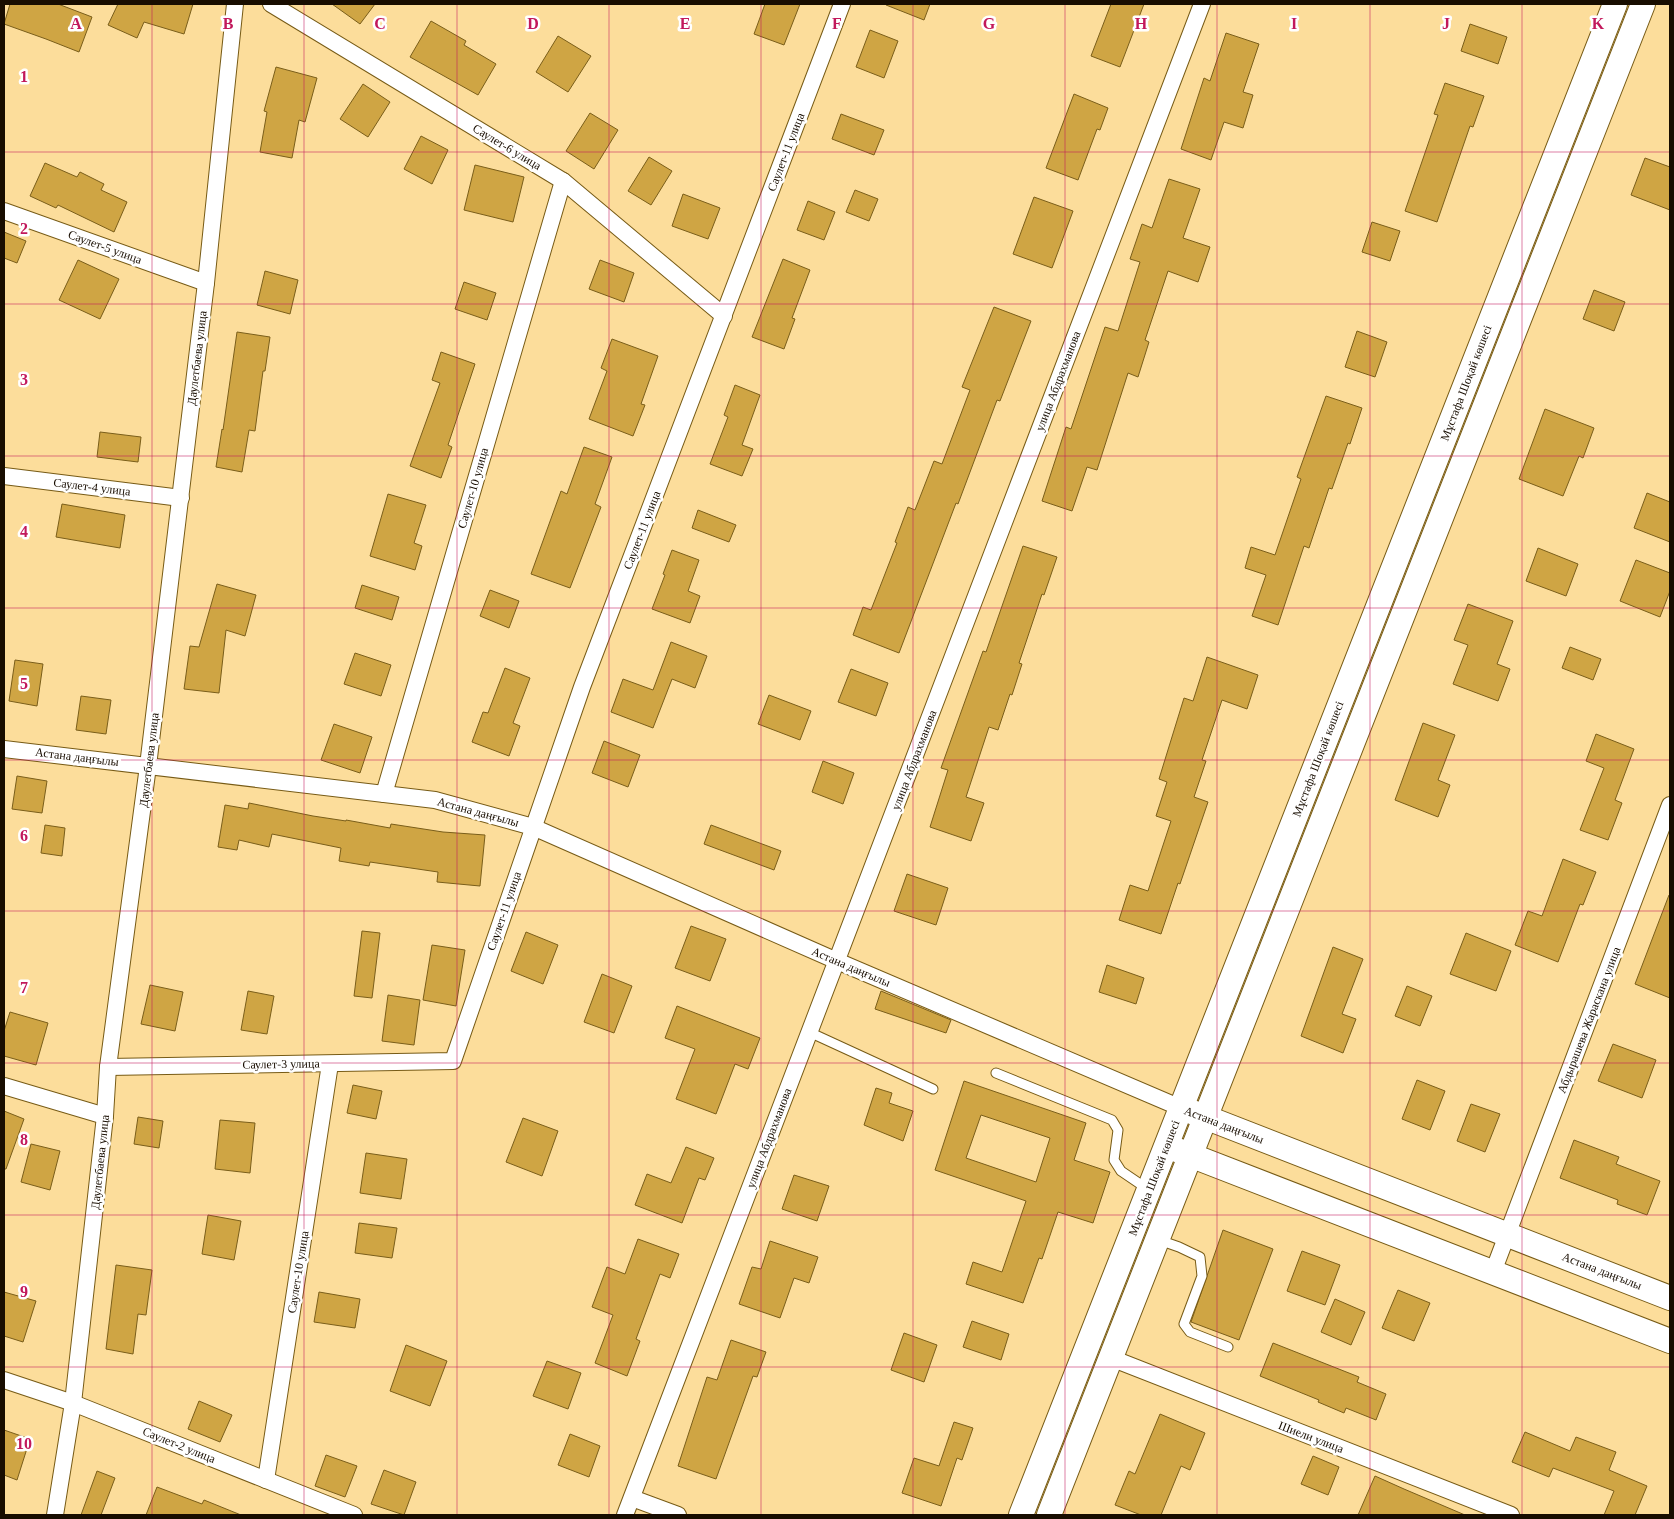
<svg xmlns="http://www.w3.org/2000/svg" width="1674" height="1519" viewBox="0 0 1674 1519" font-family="'Times New Roman',serif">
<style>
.building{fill:#cfa544;stroke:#7a5e1a;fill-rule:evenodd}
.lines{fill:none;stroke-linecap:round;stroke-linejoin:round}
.lane-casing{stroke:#775b16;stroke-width:11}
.street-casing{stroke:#775b16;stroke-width:18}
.secondary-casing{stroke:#775b16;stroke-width:26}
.lane{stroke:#fff;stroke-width:9}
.street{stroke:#fff;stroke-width:16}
.secondary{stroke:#fff;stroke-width:24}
.grid{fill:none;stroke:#c2185b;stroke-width:1;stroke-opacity:0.55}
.labels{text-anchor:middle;stroke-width:5;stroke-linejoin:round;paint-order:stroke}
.street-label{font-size:12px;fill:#180d00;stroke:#fff}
.grid-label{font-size:16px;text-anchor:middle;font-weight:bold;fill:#c2185b;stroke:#fff;stroke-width:5;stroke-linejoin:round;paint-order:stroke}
</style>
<rect width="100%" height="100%" fill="#fcdd9b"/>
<!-- building -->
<g class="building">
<path d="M10 4H58L92 17 79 52 46 39 4 24Z"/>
<path d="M118 4H193L184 34 144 22 137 38 108 25Z"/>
<path d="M332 4H375L360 24Z"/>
<path d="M765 4H800L784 45 754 34Z"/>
<path d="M886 4H930L924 20 886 5Z"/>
<path d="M1111 4H1144L1120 67 1091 56Z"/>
<path d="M431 21 466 41 464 45 496 64 478 95 410 57Z"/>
<path d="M1470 24 1507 37 1498 64 1461 51Z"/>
<path d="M870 30 898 41 884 78 856 67Z"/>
<path d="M1226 33 1259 44 1243 92 1253 95 1243 128 1224 122 1211 160 1181 149 1204 78 1210 81Z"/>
<path d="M558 36 591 56 568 92 536 72Z"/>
<path d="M276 67 317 78 305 122 299 120 292 158 260 152 267 112 264 111Z"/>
<path d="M1445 83 1484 96 1473 127 1470 126 1437 222 1405 211 1438 115 1434 114Z"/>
<path d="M363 84 390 102 368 137 340 119Z"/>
<path d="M1074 94 1108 108 1100 130 1097 129 1078 180 1046 168Z"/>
<path d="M590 113 618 130 594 169 566 151Z"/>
<path d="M841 114 884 130 874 155 832 139Z"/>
<path d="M421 136 448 150 432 184 404 169Z"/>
<path d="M649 157 672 171 651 205 628 191Z"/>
<path d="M1645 158 1670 167V210L1631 195Z"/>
<path d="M45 163 77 177 80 172 104 184 101 190 127 202 114 232 58 205 56 208 30 196Z"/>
<path d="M475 165 524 177 513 222 464 210Z"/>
<path d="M1169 179 1200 189 1183 238 1210 247 1198 282 1168 271 1145 340 1149 342 1138 377 1128 373 1097 470 1087 467 1072 511 1042 501 1066 427 1071 429 1105 327 1118 331 1140 262 1130 259 1142 224 1152 228Z"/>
<path d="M855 190 878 199 869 221 846 212Z"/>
<path d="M683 194 720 208 708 239 672 226Z"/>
<path d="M1034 197 1073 211 1052 268 1013 254Z"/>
<path d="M808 201 835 212 824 240 797 230Z"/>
<path d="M1372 222 1400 231 1390 261 1362 252Z"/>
<path d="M4 232 26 241 17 263 4 258Z"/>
<path d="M783 259 810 270 792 318 795 319 784 349 752 337Z"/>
<path d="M78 260 119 279 100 319 59 300Z"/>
<path d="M600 260 634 273 624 302 589 289Z"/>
<path d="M265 271 298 280 290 314 257 305Z"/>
<path d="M464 282 496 293 487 320 455 309Z"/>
<path d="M1594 290 1625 302 1614 331 1583 319Z"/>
<path d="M994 307 1031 321 1000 401 997 400 958 504 956 503 899 653 853 635 863 607 871 610 897 543 895 542 908 507 915 510 934 461 942 464 970 390 962 387Z"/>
<path d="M1357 331 1387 342 1375 377 1345 367Z"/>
<path d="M237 332 270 337 265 371H263L255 431 249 430 242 472 216 467 222 429 223 430Z"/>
<path d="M612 339 658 356 641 404 645 405 633 436 589 419 607 371 601 368Z"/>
<path d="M441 352 475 364 448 445 452 447 441 478 410 466 440 383 432 380Z"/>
<path d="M735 385 760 395 742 445 753 449 742 476 710 464 728 417 724 415Z"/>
<path d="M1326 396 1362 408 1350 444 1348 443 1332 489 1329 488 1309 548 1304 546 1278 625 1252 616 1266 575 1245 568 1251 547 1275 555 1301 479 1297 477Z"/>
<path d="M1545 409 1594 428 1583 458 1579 456 1563 496 1519 479Z"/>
<path d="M100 432 141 437 138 462 97 457Z"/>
<path d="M584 447 612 457 595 504 601 507 570 588 531 574 561 491 567 494Z"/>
<path d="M1647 493 1670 502V542L1634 528Z"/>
<path d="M388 494 426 505 414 543 422 546 415 570 370 556Z"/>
<path d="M62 504 125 515 120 548 56 537Z"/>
<path d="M698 510 736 525 729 542 692 528Z"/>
<path d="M1023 546 1057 557 1044 595 1042 594 1019 663 1022 664 1012 695 1010 694 998 730 989 727 966 797 984 803 971 841 930 827 948 770 941 768 983 651 986 652Z"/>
<path d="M1538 548 1578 564 1566 596 1526 581Z"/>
<path d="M672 550 699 560 688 591 700 596 690 623 652 609 665 575 663 574Z"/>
<path d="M1636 560 1670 573V591L1660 617 1620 601Z"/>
<path d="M217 584 256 595 245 636 226 630 219 693 184 689 190 646 199 647Z"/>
<path d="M362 585 399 597 392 620 355 608Z"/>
<path d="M490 590 519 601 509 628 480 616Z"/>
<path d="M1468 604 1513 621 1497 664 1510 669 1498 701 1453 684 1468 645 1454 640Z"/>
<path d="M671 642 707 656 695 688 672 679 653 728 611 712 623 679 653 690Z"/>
<path d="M1570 647 1601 659 1593 680 1562 668Z"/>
<path d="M355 653 391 665 381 696 344 684Z"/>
<path d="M1207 657 1258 675 1247 709 1222 700 1202 760 1206 761 1194 797 1208 802 1180 884 1178 883 1161 934 1119 920 1130 885 1148 891 1171 821 1156 816 1167 782 1159 779 1184 698 1193 701Z"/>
<path d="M15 660 43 664 37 706 9 701Z"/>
<path d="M505 668 530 678 513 723 520 726 509 756 472 742 483 712 488 713Z"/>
<path d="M851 669 888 683 876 716 838 702Z"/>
<path d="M769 695 811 711 800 740 758 724Z"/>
<path d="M81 696 111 700 106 734 76 730Z"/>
<path d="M1423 723 1455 735 1438 780 1450 785 1438 817 1395 800Z"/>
<path d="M334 724 372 737 360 773 321 760Z"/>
<path d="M1596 734 1634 749 1615 800 1622 803 1608 840 1580 830 1604 768 1586 761Z"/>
<path d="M604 741 640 755 628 787 592 773Z"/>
<path d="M823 761 854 773 843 804 812 792Z"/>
<path d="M17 776 47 781 42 813 12 809Z"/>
<path d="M249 803 313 816 346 821V820L390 828 391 824 443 832 485 835 480 886 437 882 438 872 370 862 369 866 339 861 341 848 272 834 269 847 239 840 237 850 218 847 225 805 248 809Z"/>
<path d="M45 825 65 828 62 856 41 853Z"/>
<path d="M711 825 781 851 774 870 704 844Z"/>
<path d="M1563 859 1596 872 1583 905 1580 904 1558 962 1515 945 1528 911 1542 916Z"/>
<path d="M907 874 948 888 936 925 894 911Z"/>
<path d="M1669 895H1670V998L1635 984Z"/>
<path d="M691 926 726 939 710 981 675 968Z"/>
<path d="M362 931 380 933 372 998 354 996Z"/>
<path d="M526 932 558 945 543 984 511 971Z"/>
<path d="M1466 933 1511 951 1496 991 1450 974Z"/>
<path d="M432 945 465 950 456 1006 423 1000Z"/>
<path d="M1333 947 1363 959 1342 1014 1356 1019 1343 1053 1301 1036Z"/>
<path d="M1107 965 1144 978 1136 1004 1099 992Z"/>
<path d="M602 974 632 986 614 1033 584 1022Z"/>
<path d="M150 985 183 992 175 1031 141 1024Z"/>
<path d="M1407 986 1432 996 1420 1026 1395 1016Z"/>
<path d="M248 991 274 996 267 1034 241 1030Z"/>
<path d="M881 991 951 1020 946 1033 875 1009Z"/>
<path d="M388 995 420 1000 414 1045 382 1041Z"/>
<path d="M677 1006 760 1038 748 1069 735 1064 716 1114 676 1099 695 1049 665 1038Z"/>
<path d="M10 1012 48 1023 36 1065 4 1056V1031Z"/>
<path d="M1613 1044 1656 1060 1642 1098 1598 1081Z"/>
<path d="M1417 1080 1445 1091 1430 1130 1402 1119Z"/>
<path d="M964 1081 1086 1123 1074 1160 1110 1172 1093 1223 1058 1212 1042 1259 1039 1258 1023 1303 966 1284 973 1262 1002 1272 1026 1201 935 1170ZM981 1115 1050 1138 1036 1182 966 1158Z"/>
<path d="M353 1085 382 1091 376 1119 347 1113Z"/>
<path d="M876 1088 892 1093 889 1103 913 1111 903 1141 864 1125Z"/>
<path d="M1471 1104 1500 1114 1485 1152 1457 1141Z"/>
<path d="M4 1111 24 1119 6 1169H4Z"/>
<path d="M138 1117 163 1121 159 1148 134 1144Z"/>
<path d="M523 1118 558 1131 542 1176 506 1162Z"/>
<path d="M220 1120 255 1123 250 1173 215 1169Z"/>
<path d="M1574 1140 1619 1157 1616 1164 1660 1181 1647 1215 1617 1204 1618 1200 1560 1178Z"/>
<path d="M31 1144 60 1151 50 1190 21 1182Z"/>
<path d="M686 1147 714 1158 705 1180 699 1178 682 1223 635 1205 647 1174 671 1183Z"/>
<path d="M366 1153 407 1159 401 1199 360 1193Z"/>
<path d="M794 1175 829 1186 817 1221 782 1209Z"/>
<path d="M208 1215 241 1221 234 1260 202 1254Z"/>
<path d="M359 1223 397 1228 392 1258 355 1253Z"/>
<path d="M1223 1230 1273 1249 1239 1340 1191 1322Z"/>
<path d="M638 1239 679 1254 670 1278 660 1274 636 1339 640 1341 627 1376 595 1363 613 1315 592 1307 607 1267 625 1274Z"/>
<path d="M770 1241 818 1257 809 1283 794 1278 780 1318 739 1304 752 1267 761 1269Z"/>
<path d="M1302 1251 1340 1265 1325 1305 1287 1291Z"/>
<path d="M116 1265 152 1270 146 1315 138 1314 133 1354 106 1349Z"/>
<path d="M1398 1290 1430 1303 1414 1341 1382 1328Z"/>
<path d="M4 1292 36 1301 23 1342 4 1336Z"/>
<path d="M319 1292 360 1299 355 1328 314 1322Z"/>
<path d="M1335 1299 1365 1312 1351 1345 1321 1332Z"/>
<path d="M972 1321 1009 1334 1001 1360 963 1347Z"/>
<path d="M904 1333 937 1345 924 1382 891 1370Z"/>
<path d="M731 1340 766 1352 757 1377 753 1376 716 1479 678 1466 707 1377 717 1380Z"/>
<path d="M1273 1343 1359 1377 1357 1382 1386 1394 1376 1420 1346 1408 1344 1413 1318 1402 1319 1400 1260 1376Z"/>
<path d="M406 1345 447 1361 430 1406 390 1391Z"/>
<path d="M547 1361 581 1373 568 1409 533 1396Z"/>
<path d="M199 1401 232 1415 220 1442 188 1429Z"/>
<path d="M1160 1414 1205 1433 1190 1470 1181 1466 1161 1515H1141L1115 1505 1129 1471 1135 1474Z"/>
<path d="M954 1422 973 1428 962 1460 957 1458 941 1506 902 1493 914 1458 939 1466Z"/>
<path d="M4 1430 30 1439 17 1480 4 1475Z"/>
<path d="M1525 1432 1570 1451 1576 1437 1616 1452 1609 1470 1647 1486 1635 1515H1604L1614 1491 1553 1468 1549 1477 1512 1462Z"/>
<path d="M570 1434 600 1446 589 1477 558 1465Z"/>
<path d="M326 1455 357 1466 345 1497 315 1486Z"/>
<path d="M1313 1456 1339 1467 1328 1495 1301 1484Z"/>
<path d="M384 1470 416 1482 404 1515 371 1504Z"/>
<path d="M97 1471 115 1478 101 1515H81Z"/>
<path d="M1375 1476 1404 1489 1465 1515H1358Z"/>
<path d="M157 1487 202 1504 204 1500 241 1515H146Z"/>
</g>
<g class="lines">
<defs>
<g id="lane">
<path d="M809 1032 933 1089"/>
<path d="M996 1073 1112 1120 1118 1130 1114 1160 1121 1171 1149 1190"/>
<path d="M1159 1240 1179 1247 1200 1257 1202 1276 1184 1324 1190 1332 1228 1347"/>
</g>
<g id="street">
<path d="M271 4 563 181 724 316"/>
<path d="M4 211 206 283"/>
<path d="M4 476 181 498"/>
<path d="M4 749 435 800 533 827 837 961 1181 1108"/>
<path d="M384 794 563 181"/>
<path d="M108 1067 453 1061 582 687 842 4"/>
<path d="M4 1086 105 1116"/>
<path d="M1493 1272 1670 805"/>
<path d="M1111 1358 1511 1515"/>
<path d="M4 1380 73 1403 354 1515"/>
<path d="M266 1480 330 1064"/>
<path d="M632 1498 678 1515"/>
<path d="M55 1515 73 1403 105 1116 108 1067 148 766 206 283 235 4"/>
<path d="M625 1515 1202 4"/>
</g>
<g id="secondary">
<path d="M1192 1112 1670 1298"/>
<path d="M1177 1150 1670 1341"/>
<path d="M1021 1515 1615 4"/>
<path d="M1049 1515 1643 4"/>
</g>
</defs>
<!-- lane casing -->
<use href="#lane" class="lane-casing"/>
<!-- street casing -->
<use href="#street" class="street-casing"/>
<!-- secondary casing -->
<use href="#secondary" class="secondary-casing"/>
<!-- lane -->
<use href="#lane" class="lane"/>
<!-- street -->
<use href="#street" class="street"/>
<!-- secondary -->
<use href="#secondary" class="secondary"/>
</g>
<!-- grid -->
<path class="grid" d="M152 4V1515M304 4V1515M457 4V1515M609 4V1515M761 4V1515M913 4V1515M1065 4V1515M1217 4V1515M1370 4V1515M1522 4V1515M4 152H1670M4 304H1670M4 456H1670M4 608H1670M4 760H1670M4 911H1670M4 1063H1670M4 1215H1670M4 1367H1670"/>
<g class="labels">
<!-- street labels -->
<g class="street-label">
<text transform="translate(507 147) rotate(31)" y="4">Саулет-6 улица</text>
<text transform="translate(786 152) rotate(-69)" y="4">Саулет-11 улица</text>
<text transform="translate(105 247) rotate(20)" y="4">Саулет-5 улица</text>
<text transform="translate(197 358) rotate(-83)" y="4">Даулетбаева улица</text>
<text transform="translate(1058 381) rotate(-69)" y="4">улица Абдрахманова</text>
<text transform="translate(1466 383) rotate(-69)" y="4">Мұстафа Шоқай көшесі</text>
<text transform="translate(92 487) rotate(7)" y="4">Саулет-4 улица</text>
<text transform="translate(473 488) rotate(-74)" y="4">Саулет-10 улица</text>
<text transform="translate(642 530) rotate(-69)" y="4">Саулет-11 улица</text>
<text transform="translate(77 757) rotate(7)" y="4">Астана даңғылы</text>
<text transform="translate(1318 759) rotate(-69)" y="4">Мұстафа Шоқай көшесі</text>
<text transform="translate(149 760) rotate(-83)" y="4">Даулетбаева улица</text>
<text transform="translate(914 760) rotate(-69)" y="4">улица Абдрахманова</text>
<text transform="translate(478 812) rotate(15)" y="4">Астана даңғылы</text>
<text transform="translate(504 911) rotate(-71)" y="4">Саулет-11 улица</text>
<text transform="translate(851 967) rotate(23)" y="4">Астана даңғылы</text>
<text transform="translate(1589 1020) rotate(-69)" y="4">Абдырашева Жараскана улица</text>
<text transform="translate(281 1064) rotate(-1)" y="4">Саулет-3 улица</text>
<text transform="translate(1224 1125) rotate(21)" y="4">Астана даңғылы</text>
<text transform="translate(769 1138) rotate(-69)" y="4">улица Абдрахманова</text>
<text transform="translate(100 1162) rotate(-84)" y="4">Даулетбаева улица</text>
<text transform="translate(1154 1178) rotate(-69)" y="4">Мұстафа Шоқай көшесі</text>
<text transform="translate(1602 1271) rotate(21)" y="4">Астана даңғылы</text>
<text transform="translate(298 1272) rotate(-81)" y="4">Саулет-10 улица</text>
<text transform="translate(1311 1437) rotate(21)" y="4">Шиели улица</text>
<text transform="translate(179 1445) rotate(22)" y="4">Саулет-2 улица</text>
</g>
</g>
<g class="grid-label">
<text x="76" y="29">A</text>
<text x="228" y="29">B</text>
<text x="380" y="29">C</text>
<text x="533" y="29">D</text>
<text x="685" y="29">E</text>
<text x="837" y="29">F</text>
<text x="989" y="29">G</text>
<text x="1141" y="29">H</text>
<text x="1294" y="29">I</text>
<text x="1446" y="29">J</text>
<text x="1598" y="29">K</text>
<text x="24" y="82">1</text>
<text x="24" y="234">2</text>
<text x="24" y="385">3</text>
<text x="24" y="537">4</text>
<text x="24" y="689">5</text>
<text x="24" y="841">6</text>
<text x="24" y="993">7</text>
<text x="24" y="1145">8</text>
<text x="24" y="1297">9</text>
<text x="24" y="1449">10</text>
</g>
<!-- border -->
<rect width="1674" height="1519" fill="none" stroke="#180d00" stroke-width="10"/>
</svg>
